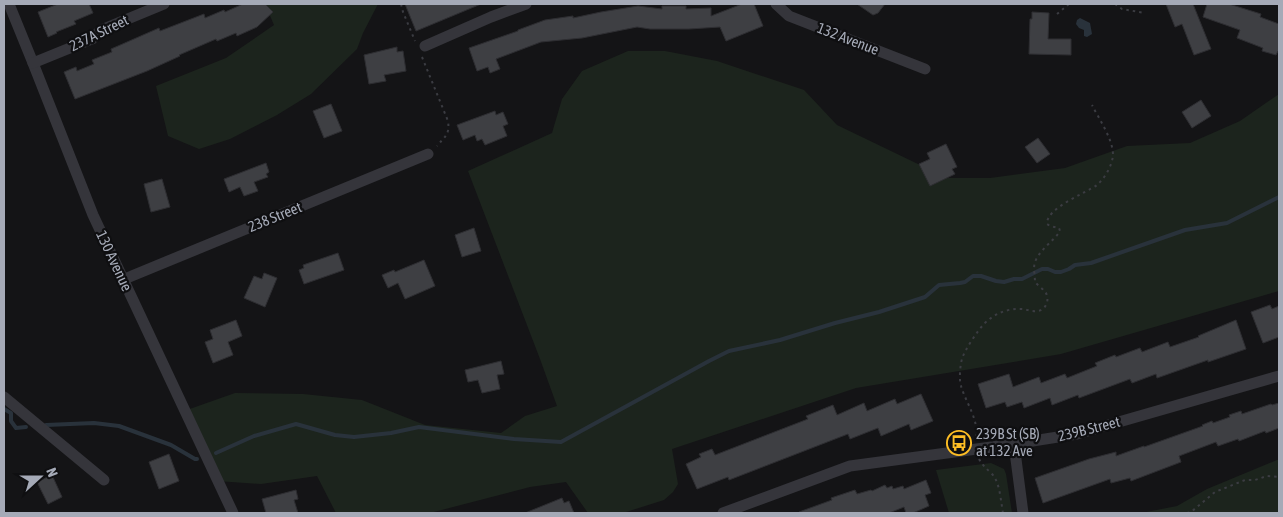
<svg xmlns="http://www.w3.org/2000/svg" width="1283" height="517" viewBox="0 0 1283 517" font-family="'Asap Condensed',sans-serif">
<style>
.green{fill:#1c241d}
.water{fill:#29323b}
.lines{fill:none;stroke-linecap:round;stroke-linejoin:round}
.stream{stroke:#29323b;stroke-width:4}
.building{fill:#3e3f43;stroke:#2e2e32}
.path{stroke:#3b3c42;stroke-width:2;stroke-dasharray:2.5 4;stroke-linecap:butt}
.minor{stroke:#35353b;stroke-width:11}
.labels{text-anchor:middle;stroke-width:4.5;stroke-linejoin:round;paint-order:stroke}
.street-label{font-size:15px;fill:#a5aab7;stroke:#0f0f11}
.poi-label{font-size:15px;fill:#a5aab7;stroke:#0f0f11;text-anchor:start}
</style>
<rect width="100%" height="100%" fill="#141416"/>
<!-- green -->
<g class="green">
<path d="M265 4H378L363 33 357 49 311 94 277 115 230 139 199 149 168 136 156 86 226 58 274 25Z"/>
<path d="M628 51H665L717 61 804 90 837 125 947 178H990L1065 168 1127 146 1190 143 1240 121 1279 94V291L1061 354 856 388 672 449 678 484 673 492 664 500 623 513H588L566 482 530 487 430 513H336L317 476 261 484 217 481 184 411 235 393 303 394 362 400 425 425 501 433 525 416 557 406 540 359 468 171 552 133 562 99 582 71Z"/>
<path d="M1277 460H1279V513H1141L1177 506 1207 489Z"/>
<path d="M991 463 1004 469 1006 474 1012 513H949L936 470Z"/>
</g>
<!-- water -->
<path class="water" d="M1080 18 1090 23 1092 34 1087 37 1084 36V30L1079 28 1076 24 1077 20Z"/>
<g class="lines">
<!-- stream -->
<g class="stream">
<path d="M4 409 11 413V421L16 428 26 427"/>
<path d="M46 425 94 423 119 426 171 445 195 459H197"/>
<path d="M216 453 254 436 296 424 335 435 354 437 391 433 419 427 514 439 561 442 709 361 729 351 780 340 835 323 879 312 925 297 939 285 960 283 965 282 973 276H981L996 281 1004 282 1014 279H1022L1042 269H1048L1055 272H1061L1069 269 1075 265 1091 263 1185 230 1227 223 1279 197"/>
</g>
</g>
<!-- building -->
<g class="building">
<path d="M58 4H89L93 13 74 21 76 24 56 32 57 33 48 37 38 12Z"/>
<path d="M243 4H265L273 12 257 27 237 36 236 33 217 41 216 39 179 55 180 56 147 71 75 99 64 72 76 67 77 71 94 64 92 60 112 52 111 49 118 46 159 28 160 31 204 14 205 18 224 10 225 12Z"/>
<path d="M405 4H481L416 31Z"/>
<path d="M742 4H754L763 26 726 41 720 27 689 29H650L637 27 582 38 541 42 496 59 500 69 490 73 488 67 477 71 469 48 518 31V30L545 20 573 16V18L601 12 638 6 662 9V6H686V9L711 8V16Z"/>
<path d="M857 4H885L878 13 873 15Z"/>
<path d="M1166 4H1193L1211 49 1194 55 1182 24 1175 27Z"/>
<path d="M1207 4H1229L1261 14 1260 17 1279 24V52L1278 51 1276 55 1262 51 1263 48 1237 38 1240 30 1203 17Z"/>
<path d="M1032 12 1049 13 1048 39H1071V55L1029 54 1030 19H1032Z"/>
<path d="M397 47V52L403 51 406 71 384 75 386 81 369 84 364 55Z"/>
<path d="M1201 100 1211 116 1192 128 1182 112Z"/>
<path d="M331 104 342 131 324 138 313 111Z"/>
<path d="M495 111 496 115 503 112 508 124 503 126 507 136 485 145 482 139 477 141 475 135 463 140 457 125Z"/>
<path d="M1038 138 1050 154 1037 163 1025 147Z"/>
<path d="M946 144 957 167 952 169 955 174 930 186 919 164 930 159 927 153Z"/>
<path d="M266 163 269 172 266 174 268 177 254 182 258 191 244 196 240 187 229 192 224 179Z"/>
<path d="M162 179 170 207 151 212 144 184Z"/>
<path d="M474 228 481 251 462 257 455 235Z"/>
<path d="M338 253 344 270 304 284 299 270 304 268 303 265Z"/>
<path d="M424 260 435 286 405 299 398 283 388 288 382 275 394 270 395 272Z"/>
<path d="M264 273 277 278 265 307 244 298 254 276 262 279Z"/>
<path d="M1270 305 1272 309 1279 306V337L1263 343 1251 312Z"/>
<path d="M236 320 242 336 228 342 233 355 213 363 205 342 213 339 210 330Z"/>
<path d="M1236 320 1246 349 1208 362V360L1157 378 1156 374 1132 383 1130 379 1079 398 1078 395 1052 405 1050 398 1024 408 1022 402 1007 407 1005 402 986 408 978 384 1009 374 1013 387 1039 377 1041 383 1065 374 1067 378 1097 366 1095 363 1115 355 1116 357 1140 348 1142 352 1168 342 1170 347 1199 337 1198 336Z"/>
<path d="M501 361 504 374 497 375 500 389 482 393 478 380 468 382 465 370Z"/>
<path d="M921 394 933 421 911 430 909 424 881 436 878 428 850 439 848 434 729 480 728 477 697 489 686 464 701 457 699 454 712 449 715 455 808 419 806 416 833 405 837 415 864 403 867 411 895 399 897 404Z"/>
<path d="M1279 403V428L1266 433 1265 431 1239 441 1238 439 1218 446 1216 442 1179 456 1181 462 1131 481 1130 478 1111 483 1110 479 1043 503 1035 478 1089 459 1116 452V456L1144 446V447L1203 426 1202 425 1212 421 1213 423 1230 417 1229 415 1241 411 1242 414 1271 404 1272 405Z"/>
<path d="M169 454 179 481 159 489 149 462Z"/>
<path d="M52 475 62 497 48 504 37 482Z"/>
<path d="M926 480 931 493 925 495 929 506 913 513H906L904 507 889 513H799V512L832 500 831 498 855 490 857 494 871 490 872 491 885 485 887 488 892 486 893 489 903 486 904 489Z"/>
<path d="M296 490 298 499 294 500 298 513H266L262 499Z"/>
<path d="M562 498 564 503 569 501 574 513H525Z"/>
</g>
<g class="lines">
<!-- path -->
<g class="path">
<path d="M401 4 403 12 415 41"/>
<path d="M1115 4 1122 9 1145 13"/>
<path d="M1057 14 1069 4"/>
<path d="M422 57 448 121C450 135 445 136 437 146"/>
<path d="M976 437C979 420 966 403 961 386 959 381 960 365 962 359 964 351 978 330 984 324 995 313 1008 308 1023 309 1028 310 1033 312 1038 311 1044 310 1049 303 1047 296 1046 290 1039 287 1035 282 1035 276 1033 267 1035 262 1040 249 1053 242 1060 231L1059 228 1050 226 1047 224C1046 208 1086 193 1097 185 1105 178 1112 166 1113 155 1113 139 1099 119 1092 105"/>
<path d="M979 459C983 466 987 469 992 474 1000 482 1001 503 1003 513"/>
<path d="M1187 513 1191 512 1215 492 1245 480H1255L1267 476 1279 477"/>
</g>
<!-- minor -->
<g class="minor">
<path d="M9 4 33 63 93 215 233 513"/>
<path d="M776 4 789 16 925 69"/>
<path d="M425 46 491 17 526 4"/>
<path d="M33 63 92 39 101 30 164 4"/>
<path d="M122 280 428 154"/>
<path d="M4 397 104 480"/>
<path d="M1014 444 1023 513"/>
<path d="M723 513 850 466 1014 444 1077 434 1279 376"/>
</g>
</g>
<!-- icons -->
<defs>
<symbol id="bus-ring" viewBox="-11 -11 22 22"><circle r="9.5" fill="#0f0f11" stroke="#febe24" stroke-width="1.5"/><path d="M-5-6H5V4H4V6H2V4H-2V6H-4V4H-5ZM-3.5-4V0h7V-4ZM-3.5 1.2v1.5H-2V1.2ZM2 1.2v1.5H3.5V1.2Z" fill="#febe24"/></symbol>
</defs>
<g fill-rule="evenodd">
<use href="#bus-ring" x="945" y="429" width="28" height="28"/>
</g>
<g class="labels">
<!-- street labels -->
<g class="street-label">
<text transform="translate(99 33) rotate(-26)" y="5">237A Street</text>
<text transform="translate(848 39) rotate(21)" y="5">132 Avenue</text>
<text transform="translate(275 217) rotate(-22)" y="5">238 Street</text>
<text transform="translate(114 261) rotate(65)" y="5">130 Avenue</text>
<text transform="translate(1089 429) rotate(-14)" y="5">239B Street</text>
</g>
<!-- poi labels -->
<g class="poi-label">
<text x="976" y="439">239B St (SB)<tspan x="976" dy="17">at 132 Ave</tspan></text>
</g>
</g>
<!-- border -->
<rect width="1283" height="517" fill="none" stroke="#a5aab7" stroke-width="10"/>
<!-- north arrow -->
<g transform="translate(40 477) rotate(69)" stroke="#0f0f11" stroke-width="4" paint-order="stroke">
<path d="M0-4L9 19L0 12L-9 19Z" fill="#a5aab7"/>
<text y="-8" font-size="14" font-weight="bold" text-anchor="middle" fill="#a5aab7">N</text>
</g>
</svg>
